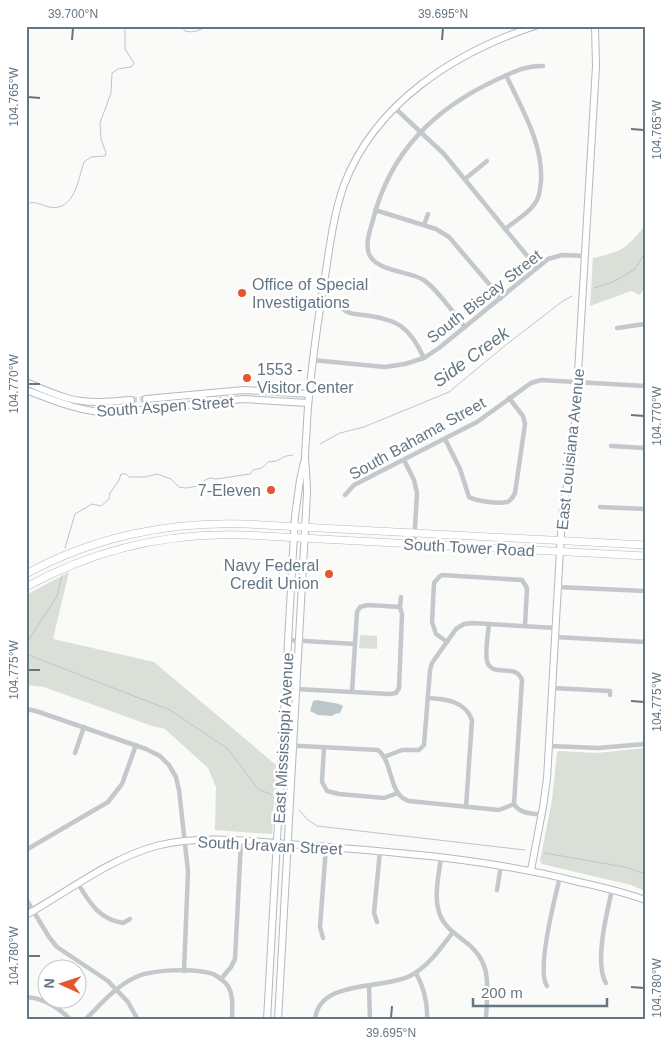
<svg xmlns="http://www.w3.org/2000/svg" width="671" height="1046" viewBox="0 0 671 1046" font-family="Arial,sans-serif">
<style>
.green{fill:#dadfd7}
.water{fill:#bbc7cb}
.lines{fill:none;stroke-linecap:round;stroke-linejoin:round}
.stream{stroke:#bbc7cb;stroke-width:1}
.secondary-tunnel{stroke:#d5d9db;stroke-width:6;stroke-dasharray:6 3;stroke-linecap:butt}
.secondary-casing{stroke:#b3babf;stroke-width:8}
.primary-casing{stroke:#b5babe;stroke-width:8}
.street{stroke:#c3c8cc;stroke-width:4.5}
.secondary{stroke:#fff;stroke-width:6}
.primary{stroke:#fff;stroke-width:7}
.ticks{fill:none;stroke:#657683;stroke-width:2}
.poi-dot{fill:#e4572e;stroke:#fff;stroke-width:2}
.labels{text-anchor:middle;stroke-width:5;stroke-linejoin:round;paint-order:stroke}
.poi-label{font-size:16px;fill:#657683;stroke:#fff;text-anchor:start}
.street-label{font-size:16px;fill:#657683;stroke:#fff}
.water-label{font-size:18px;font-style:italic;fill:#60757c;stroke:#fff}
.neatline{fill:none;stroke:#657683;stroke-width:2}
.ticks-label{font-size:12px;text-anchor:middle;fill:#657683}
</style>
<rect width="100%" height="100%" fill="#fafaf8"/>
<!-- green -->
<g class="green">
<path d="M645 226V287L640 295 631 291 590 306 593 258C624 251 624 250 645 226Z"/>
<path d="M69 572 53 639 154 662 276 765 272 834 215 830 216 787 208 768 165 729 152 726 44 687 26 685V595Z"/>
<path d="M360 635 377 636V649L359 648Z"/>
<path d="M645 748V891L631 885 542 864 540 861 552 800 557 753 559 751 597 753Z"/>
</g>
<!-- water -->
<path class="water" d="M317 700 339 704 343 706 340 713 335 714 332 716 318 715 310 711 313 701Z"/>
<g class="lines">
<!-- stream -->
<g class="stream">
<path d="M181 26 185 31C193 33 199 31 207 26"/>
<path d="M26 204C36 200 40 205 49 207 75 212 78 179 84 162L91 157 105 156 106 153 101 139 100 123 111 93 112 73 118 69 131 67 134 63 125 49V31L123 26"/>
<path d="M594 288 613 282 635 269 645 253"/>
<path d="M320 444 340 433 364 427 449 392 507 344 563 301 572 296"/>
<path d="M65 548 75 514 92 504 101 506 109 499 110 493 119 480 121 474H126L129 477H145L157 474 171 479 179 487 186 488 198 486 205 480 210 478 216 479 250 474 253 470 262 468 268 462 276 461 286 456 293 455"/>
<path d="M26 644 57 596 62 576"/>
<path d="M26 654 170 710 228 749 258 789 272 795"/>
<path d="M299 810 308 820 317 826 525 850"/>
<path d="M544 853 625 867 645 874"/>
</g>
<!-- secondary-tunnel -->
<path class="secondary-tunnel" d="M131 400 146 399"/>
<defs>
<g id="secondary">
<path d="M26 382C40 388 53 394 67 398 88 404 109 402 131 400"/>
<path d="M26 390C55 401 81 412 112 413L243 399 308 403"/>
<path d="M146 399 244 390 309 394"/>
<path d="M531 870 543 807 547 779 562 515 574 441 596 66 595 26"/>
<path d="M26 915C69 891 109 859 156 846 203 834 255 842 303 845 396 852 489 859 579 882 601 887 624 892 645 900"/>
<path d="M267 1020 295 516 300 480 304 462"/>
<path d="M278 1020 307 493C307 481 306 470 305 459 305 446 307 433 307 421 310 376 316 333 323 289 329 254 332 219 344 185 375 103 455 52 535 26"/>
</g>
<g id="primary">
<path d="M26 574C93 537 170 521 246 524L645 545"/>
<path d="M26 587C93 550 168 532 245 535L645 556"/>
</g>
</defs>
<!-- secondary casing -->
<use href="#secondary" class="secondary-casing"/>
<!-- primary casing -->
<use href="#primary" class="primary-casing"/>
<!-- street -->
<g class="street">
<path d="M395 108 444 154 537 268"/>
<path d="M465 179 487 161"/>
<path d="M375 210 436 229 449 237 501 298"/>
<path d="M424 225 428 214"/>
<path d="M505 229C515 221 531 212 537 200 540 194 540 188 541 181 543 143 522 110 506 75"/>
<path d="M341 307C347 314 354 314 363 315 397 319 409 326 424 358"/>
<path d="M465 327C455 315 435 286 422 279 407 271 376 271 369 254 365 244 370 230 373 220 390 152 434 109 496 80 512 73 525 65 543 66"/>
<path d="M617 328 645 324"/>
<path d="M312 360 385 367 405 364 424 358 439 348 548 259 562 255 585 256"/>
<path d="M445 439 460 469 469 497C476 501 498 504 507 502 511 501 513 497 515 493L525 424 523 416 509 398"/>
<path d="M611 446 645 448"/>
<path d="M404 460 414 480 417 493 414 544"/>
<path d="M345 495 354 485 477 422 531 383 541 380 645 386"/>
<path d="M600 507 645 509"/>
<path d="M558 587 645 591"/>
<path d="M489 624C488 633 484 657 488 664 495 677 516 663 522 680L514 804"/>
<path d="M555 637 645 642"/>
<path d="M288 640 355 644 357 612 360 607 368 605 400 607 401 597"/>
<path d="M447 642 436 634 432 622 434 583 439 577 442 575 522 580 527 588 525 626"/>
<path d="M553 688 610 691V695"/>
<path d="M296 689 390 694 396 693 399 688 402 614 400 607"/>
<path d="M352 692 355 644"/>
<path d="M428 698C446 699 465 701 472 720L466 807"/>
<path d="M26 709 36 711 146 749 160 756 169 765 176 777 179 790 188 871 184 971"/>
<path d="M282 745 378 750C394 763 388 795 409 801L499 810 514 804"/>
<path d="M550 746 598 748 645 744"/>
<path d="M324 747 322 782 327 791 339 794 384 798 398 793"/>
<path d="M75 753 84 727"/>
<path d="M384 757 402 750H419L424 745 430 670 432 663 456 629 464 624 472 623 556 628"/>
<path d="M514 804C520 814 531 813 542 815"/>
<path d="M26 850 108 802 122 784 136 745"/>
<path d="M441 857C439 875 433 897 440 915 444 926 454 933 463 940 494 962 487 986 486 1020"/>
<path d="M78 884C90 903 99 919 123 923L130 919"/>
<path d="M497 890 501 865"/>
<path d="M26 899 49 937 57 947 108 981 128 1002 138 1020"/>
<path d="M377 922 374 913 380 851"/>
<path d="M323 938 320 927 326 847"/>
<path d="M416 973C424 988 428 1003 427 1020"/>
<path d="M221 979 231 967 235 959 241 842"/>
<path d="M606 983C594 963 607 912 612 890"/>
<path d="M547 986C536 970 555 897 560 877"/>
<path d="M369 987 370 1020"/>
<path d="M26 997C44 998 58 1007 71 1020"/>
<path d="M85 1020C100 1005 115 987 134 978 151 969 196 968 213 974 219 977 224 981 228 986 234 996 232 1008 232 1020"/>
<path d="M315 1020C318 979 382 990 410 976 429 966 440 949 453 932"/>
</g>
<!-- secondary -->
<use href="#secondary" class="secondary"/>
<!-- primary -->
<use href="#primary" class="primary"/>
</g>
<!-- ticks -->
<path class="ticks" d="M72 40 73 28M442 40 443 28M28 97 40 98M631 129 644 130M28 384H40M631 415 644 416M28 670H40M631 701 644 702M28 956H40M631 987 644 988M391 1018 392 1006"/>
<!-- markers -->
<g class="poi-dot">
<circle cx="242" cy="293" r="5"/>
<circle cx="247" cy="378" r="5"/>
<circle cx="271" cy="490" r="5"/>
<circle cx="329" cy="574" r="5"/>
</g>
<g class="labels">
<!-- poi labels -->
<g class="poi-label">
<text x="252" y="290">Office of Special<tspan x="252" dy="18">Investigations</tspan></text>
<text x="257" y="375">1553 -<tspan x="257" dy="18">Visitor Center</tspan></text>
<text x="261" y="496" text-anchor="end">7-Eleven</text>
<text x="319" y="571" text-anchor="end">Navy Federal<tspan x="319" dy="18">Credit Union</tspan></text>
</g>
<!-- street labels -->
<g class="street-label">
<text transform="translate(484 296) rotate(-38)" y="6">South Biscay Street</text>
<text transform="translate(165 406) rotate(-4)" y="6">South Aspen Street</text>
<text transform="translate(417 438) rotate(-29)" y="6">South Bahama Street</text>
<text transform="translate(570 449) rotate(-84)" y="6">East Louisiana Avenue</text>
<text transform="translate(469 547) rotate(3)" y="6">South Tower Road</text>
<text transform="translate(283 738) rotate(-87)" y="6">East Mississippi Avenue</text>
<text transform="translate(270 845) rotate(3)" y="6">South Uravan Street</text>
</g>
<!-- water labels -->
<g class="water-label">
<text transform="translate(471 357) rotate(-36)" y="6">Side Creek</text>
</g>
</g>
<!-- border -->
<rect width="671" height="1046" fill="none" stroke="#ffffff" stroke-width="55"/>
<!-- north arrow -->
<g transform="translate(62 984) rotate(273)"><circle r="24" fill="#ffffff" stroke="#c1c8cd"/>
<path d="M0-4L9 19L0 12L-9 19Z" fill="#e4572e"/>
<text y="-8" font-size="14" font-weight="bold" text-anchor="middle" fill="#657683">N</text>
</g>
<!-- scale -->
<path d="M473 998v8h134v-8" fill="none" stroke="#657683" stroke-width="2.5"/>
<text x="481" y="998" font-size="15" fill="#657683" stroke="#ffffff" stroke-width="4" paint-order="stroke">200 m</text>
<rect x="28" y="28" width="616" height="990" class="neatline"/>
<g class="ticks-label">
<text x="73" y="18">39.700°N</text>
<text x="443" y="18">39.695°N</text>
<text transform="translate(14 97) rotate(-90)" y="4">104.765°W</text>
<text transform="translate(657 130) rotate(-90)" y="4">104.765°W</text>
<text transform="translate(14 384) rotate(-90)" y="4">104.770°W</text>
<text transform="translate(657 416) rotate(-90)" y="4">104.770°W</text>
<text transform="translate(14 670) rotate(-90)" y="4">104.775°W</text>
<text transform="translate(657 702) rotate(-90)" y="4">104.775°W</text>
<text transform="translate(14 956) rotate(-90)" y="4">104.780°W</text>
<text transform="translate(657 988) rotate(-90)" y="4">104.780°W</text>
<text x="391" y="1037">39.695°N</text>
</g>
</svg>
